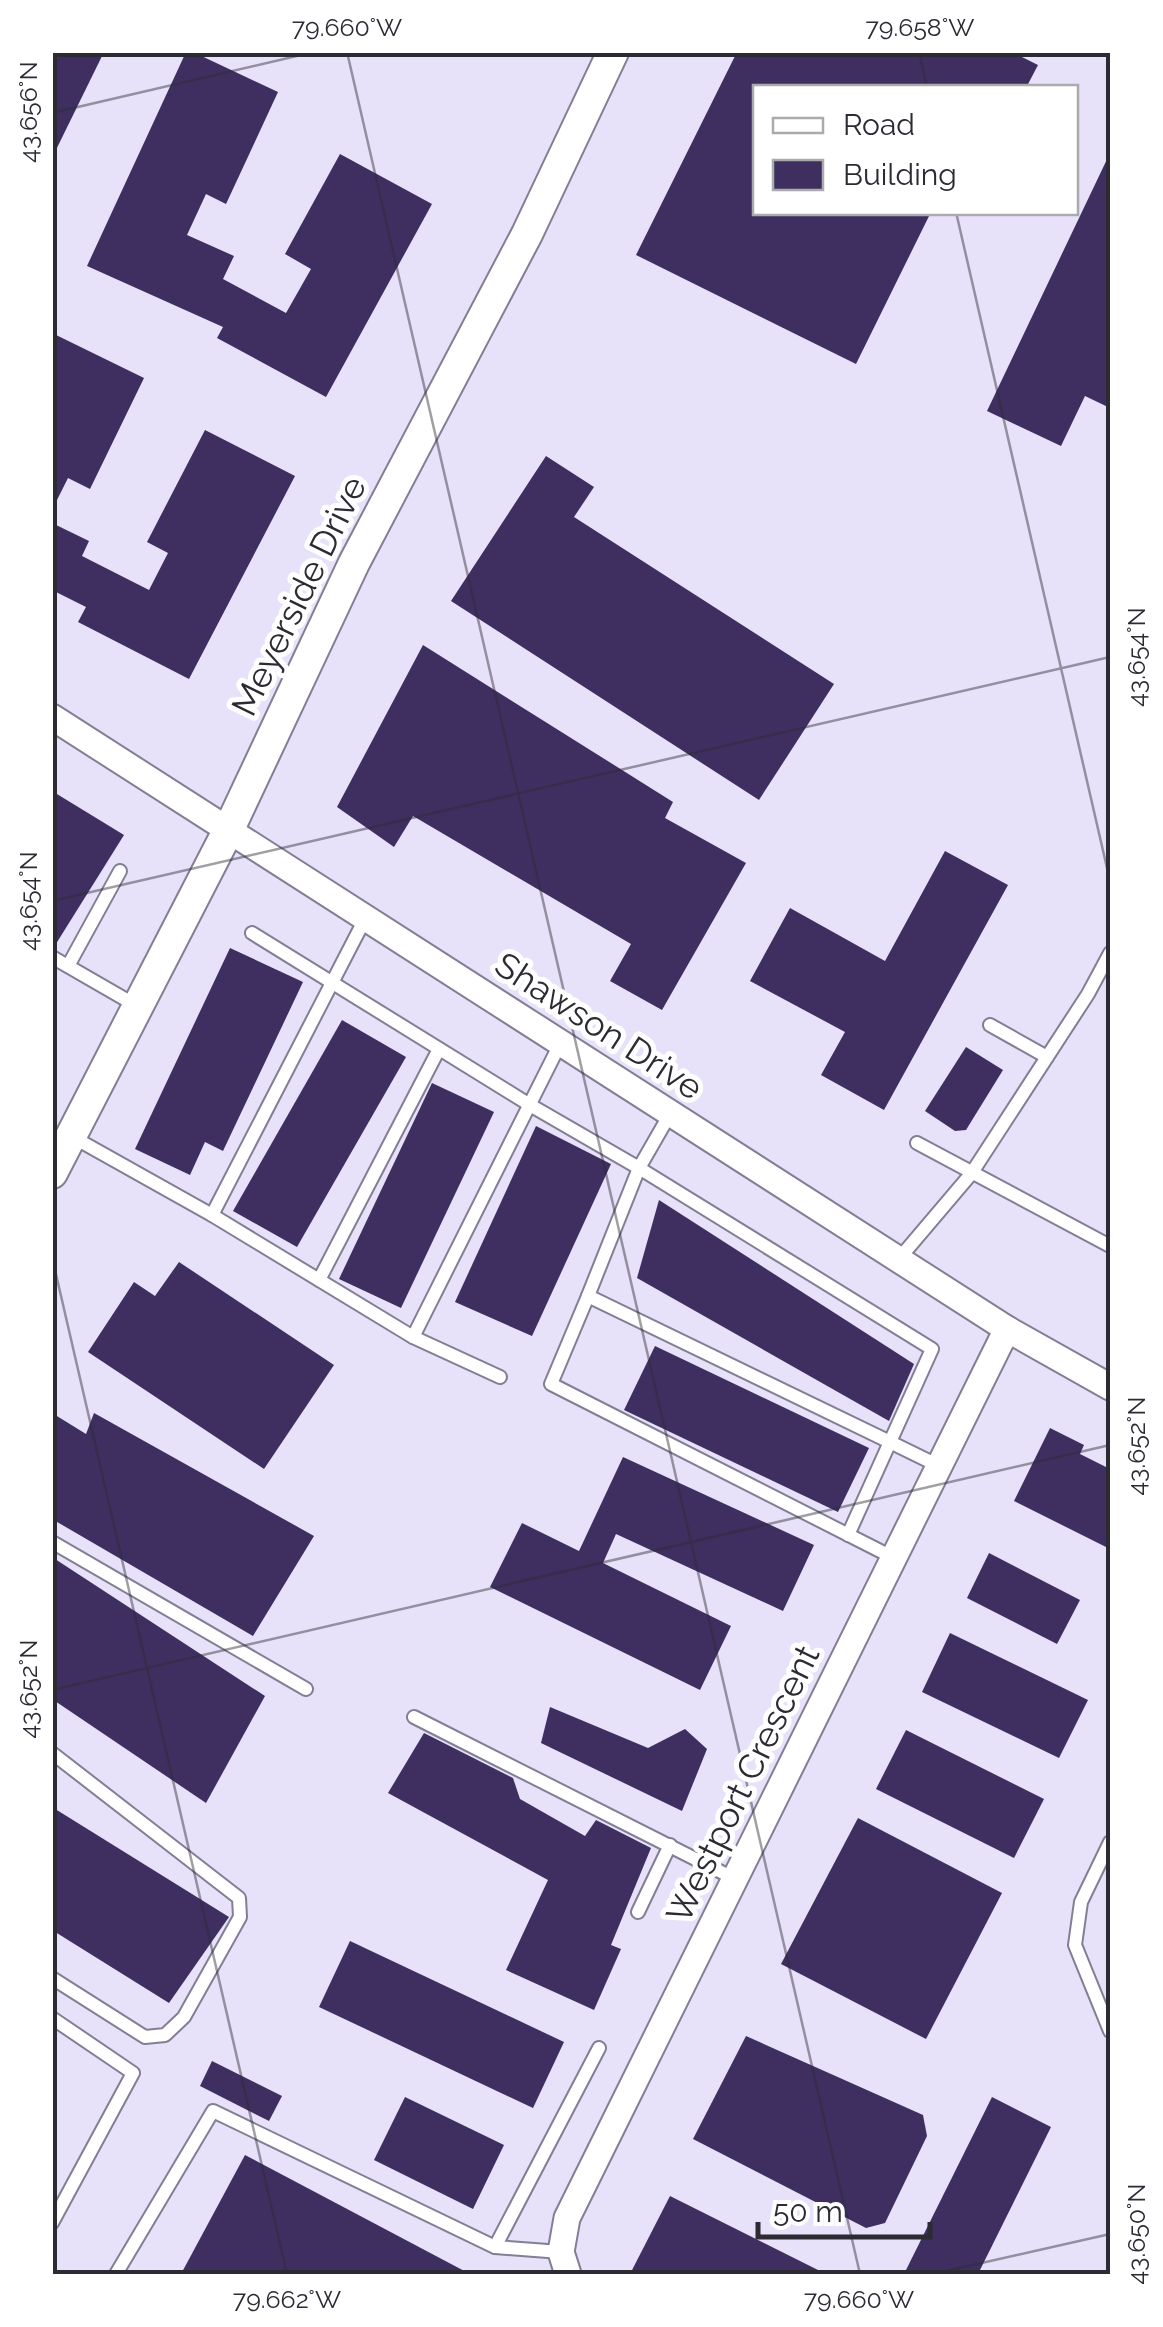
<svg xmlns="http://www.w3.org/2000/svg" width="1163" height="2327" viewBox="0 0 1163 2327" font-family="Raleway,sans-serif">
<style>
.building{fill:#3f2f61}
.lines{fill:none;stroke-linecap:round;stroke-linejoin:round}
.service-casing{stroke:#847e94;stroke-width:16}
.minor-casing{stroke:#847e94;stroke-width:29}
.tertiary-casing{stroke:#847e94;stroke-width:34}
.service{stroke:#fff;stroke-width:12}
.minor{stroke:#fff;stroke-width:25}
.tertiary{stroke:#fff;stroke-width:30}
.ticks{fill:none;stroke:#2c2a33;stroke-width:2.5;stroke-opacity:0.45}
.labels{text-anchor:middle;stroke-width:10;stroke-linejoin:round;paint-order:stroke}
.street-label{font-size:35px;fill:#2c2a33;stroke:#fff}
.neatline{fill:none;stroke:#2c2a33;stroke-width:4}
.ticks-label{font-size:25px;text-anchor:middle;fill:#2c2a33}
</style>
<rect width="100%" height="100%" fill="#e7e1f9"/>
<!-- building -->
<g class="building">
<path d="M52 52H104L52 158Z"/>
<path d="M186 52H193L278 92 226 204 206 194 187 235 234 256 223 279 286 313 311 269 285 254 340 154 432 204 326 397 217 338 223 327 87 266Z"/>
<path d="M737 52H1012L1038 65 1026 88H756V212H931L856 364 636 255Z"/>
<path d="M1110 153V408L1085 396 1061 446 987 411Z"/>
<path d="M52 333 144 378 90 489 68 478 52 510Z"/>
<path d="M205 430 295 476 189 679 78 622 86 607 52 590V523L89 541 82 556 149 590 168 553 147 542Z"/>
<path d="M546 456 594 487 574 517 834 684 759 800 451 601Z"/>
<path d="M423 645 673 802 665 818 746 863 662 1010 610 981 631 944 413 816 394 847 337 807Z"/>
<path d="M52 791 124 835 54 947H52Z"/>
<path d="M945 851 1008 885 884 1110 821 1075 845 1032 750 981 790 908 885 961Z"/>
<path d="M230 948 303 982 223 1151 205 1142 190 1175 135 1149Z"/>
<path d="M342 1020 406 1057 297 1247 233 1211Z"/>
<path d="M966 1047 1003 1070 966 1130 955 1131 925 1111Z"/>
<path d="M432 1083 494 1112 401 1308 339 1279Z"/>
<path d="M536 1126 611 1164 532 1336 455 1302Z"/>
<path d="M659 1200 914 1364 889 1421 637 1278Z"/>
<path d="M179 1262 334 1365 264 1469 88 1352 134 1282 155 1296Z"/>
<path d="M655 1346 869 1448 838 1512 624 1410Z"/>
<path d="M52 1413 86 1434 94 1413 314 1536 253 1636 52 1519Z"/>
<path d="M1050 1428 1084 1445 1080 1454 1110 1469V1549L1014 1501Z"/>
<path d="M623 1457 814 1545 783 1611 616 1534 603 1563 731 1626 700 1690 490 1587 522 1523 579 1551Z"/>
<path d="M989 1553 1080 1600 1057 1644 967 1598Z"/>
<path d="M52 1557 265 1696 206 1803 52 1699Z"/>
<path d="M950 1633 1088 1700 1059 1758 922 1692Z"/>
<path d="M550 1707 648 1748 685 1729 707 1749 682 1811 541 1743Z"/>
<path d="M906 1730 1044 1799 1014 1858 876 1789Z"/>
<path d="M424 1733 513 1778 520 1799 585 1836 596 1820 651 1848 611 1945 621 1949 594 2010 506 1970 548 1880 388 1793Z"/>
<path d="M52 1807 229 1917 169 2003 52 1930Z"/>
<path d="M858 1818 1002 1893 926 2039 781 1964Z"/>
<path d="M350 1941 564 2042 533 2108 319 2007Z"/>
<path d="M746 2036 923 2115 927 2136 885 2223 866 2228 693 2139Z"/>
<path d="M212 2061 282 2096 269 2121 200 2086Z"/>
<path d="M405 2097 504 2145 473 2209 374 2160Z"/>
<path d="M992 2097 1051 2127 978 2274H904Z"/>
<path d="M245 2155 470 2274H181Z"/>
<path d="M670 2196 826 2274H630Z"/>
</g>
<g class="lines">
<defs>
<g id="service">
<path d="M366 917 212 1215 413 1337 561 1042"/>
<path d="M252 933 530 1105 639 1168 670 1114"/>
<path d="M52 957 137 1006"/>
<path d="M68 966 120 871"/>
<path d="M990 1025 1047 1057"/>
<path d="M71 1136 212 1215"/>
<path d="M917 1143 1110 1246"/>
<path d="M898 1260 971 1174 1088 994 1110 953"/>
<path d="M319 1280 439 1049"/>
<path d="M588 1296 551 1384 894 1558"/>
<path d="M413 1337 500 1377"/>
<path d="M848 1535 932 1349 639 1168 588 1296 892 1443 939 1466"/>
<path d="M52 1542 306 1689"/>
<path d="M414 1717 735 1879"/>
<path d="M52 1753 239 1898 240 1917 184 2017 165 2035 145 2037 52 1978"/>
<path d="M1110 1842 1081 1902 1075 1945 1110 2031"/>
<path d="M638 1912 670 1845"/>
<path d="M52 2018 133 2073 52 2223"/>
<path d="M495 2247 599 2048"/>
<path d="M116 2274 213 2111 495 2247 561 2252"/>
</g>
<g id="minor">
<path d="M52 717 1007 1329 1110 1387"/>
<path d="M568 2274 561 2252 567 2218 1007 1329"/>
</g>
<path id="tertiary" d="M52 1173 229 829 354 563 527 234 613 52"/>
</defs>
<!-- service casing -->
<use href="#service" class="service-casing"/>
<!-- minor casing -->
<use href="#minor" class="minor-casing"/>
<!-- tertiary casing -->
<use href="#tertiary" class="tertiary-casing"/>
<!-- service -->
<use href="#service" class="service"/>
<!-- minor -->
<use href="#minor" class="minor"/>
<!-- tertiary -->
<use href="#tertiary" class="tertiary"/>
</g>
<!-- ticks -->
<path class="ticks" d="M347 52 860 2274M919 52 927 88M52 113 314 52M956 212 1110 881M52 901 1110 657M52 1257 287 2274M52 1690 1110 1445M933 2274 1110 2234"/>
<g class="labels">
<!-- street labels -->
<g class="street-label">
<text transform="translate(299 596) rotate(-64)" y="12">Meyerside Drive</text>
<text transform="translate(599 1026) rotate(33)" y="12">Shawson Drive</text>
<text transform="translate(743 1784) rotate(-64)" y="12">Westport Crescent</text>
</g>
</g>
<!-- border -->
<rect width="1163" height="2327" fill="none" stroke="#ffffff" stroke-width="110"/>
<!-- legend -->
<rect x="753" y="85" width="325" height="130" fill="#ffffff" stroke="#abaaad" stroke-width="2.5"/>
<rect x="773" y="118" width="50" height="15" fill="#ffffff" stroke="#abaaad" stroke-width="2.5"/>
<text x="843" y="135" font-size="30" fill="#2c2a33">Road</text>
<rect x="773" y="160" width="50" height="30" fill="#3f2f61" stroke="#abaaad" stroke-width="2.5"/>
<text x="843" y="185" font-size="30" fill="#2c2a33">Building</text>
<!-- scale -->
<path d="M758 2222v15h172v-15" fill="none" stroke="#2c2a33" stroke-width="5"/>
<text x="773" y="2222" font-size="30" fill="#2c2a33" stroke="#ffffff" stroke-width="8" paint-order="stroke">50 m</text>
<rect x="55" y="55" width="1053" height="2217" class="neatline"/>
<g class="ticks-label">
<text x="347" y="36">79.660°W</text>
<text x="920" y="36">79.658°W</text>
<text transform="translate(28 112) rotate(-90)" y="9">43.656°N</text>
<text transform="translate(1136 657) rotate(-90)" y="9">43.654°N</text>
<text transform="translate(28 901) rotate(-90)" y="9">43.654°N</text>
<text transform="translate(1136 1446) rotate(-90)" y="9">43.652°N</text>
<text transform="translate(28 1689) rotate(-90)" y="9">43.652°N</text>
<text transform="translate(1136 2234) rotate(-90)" y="9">43.650°N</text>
<text x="287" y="2308">79.662°W</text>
<text x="859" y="2308">79.660°W</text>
</g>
</svg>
